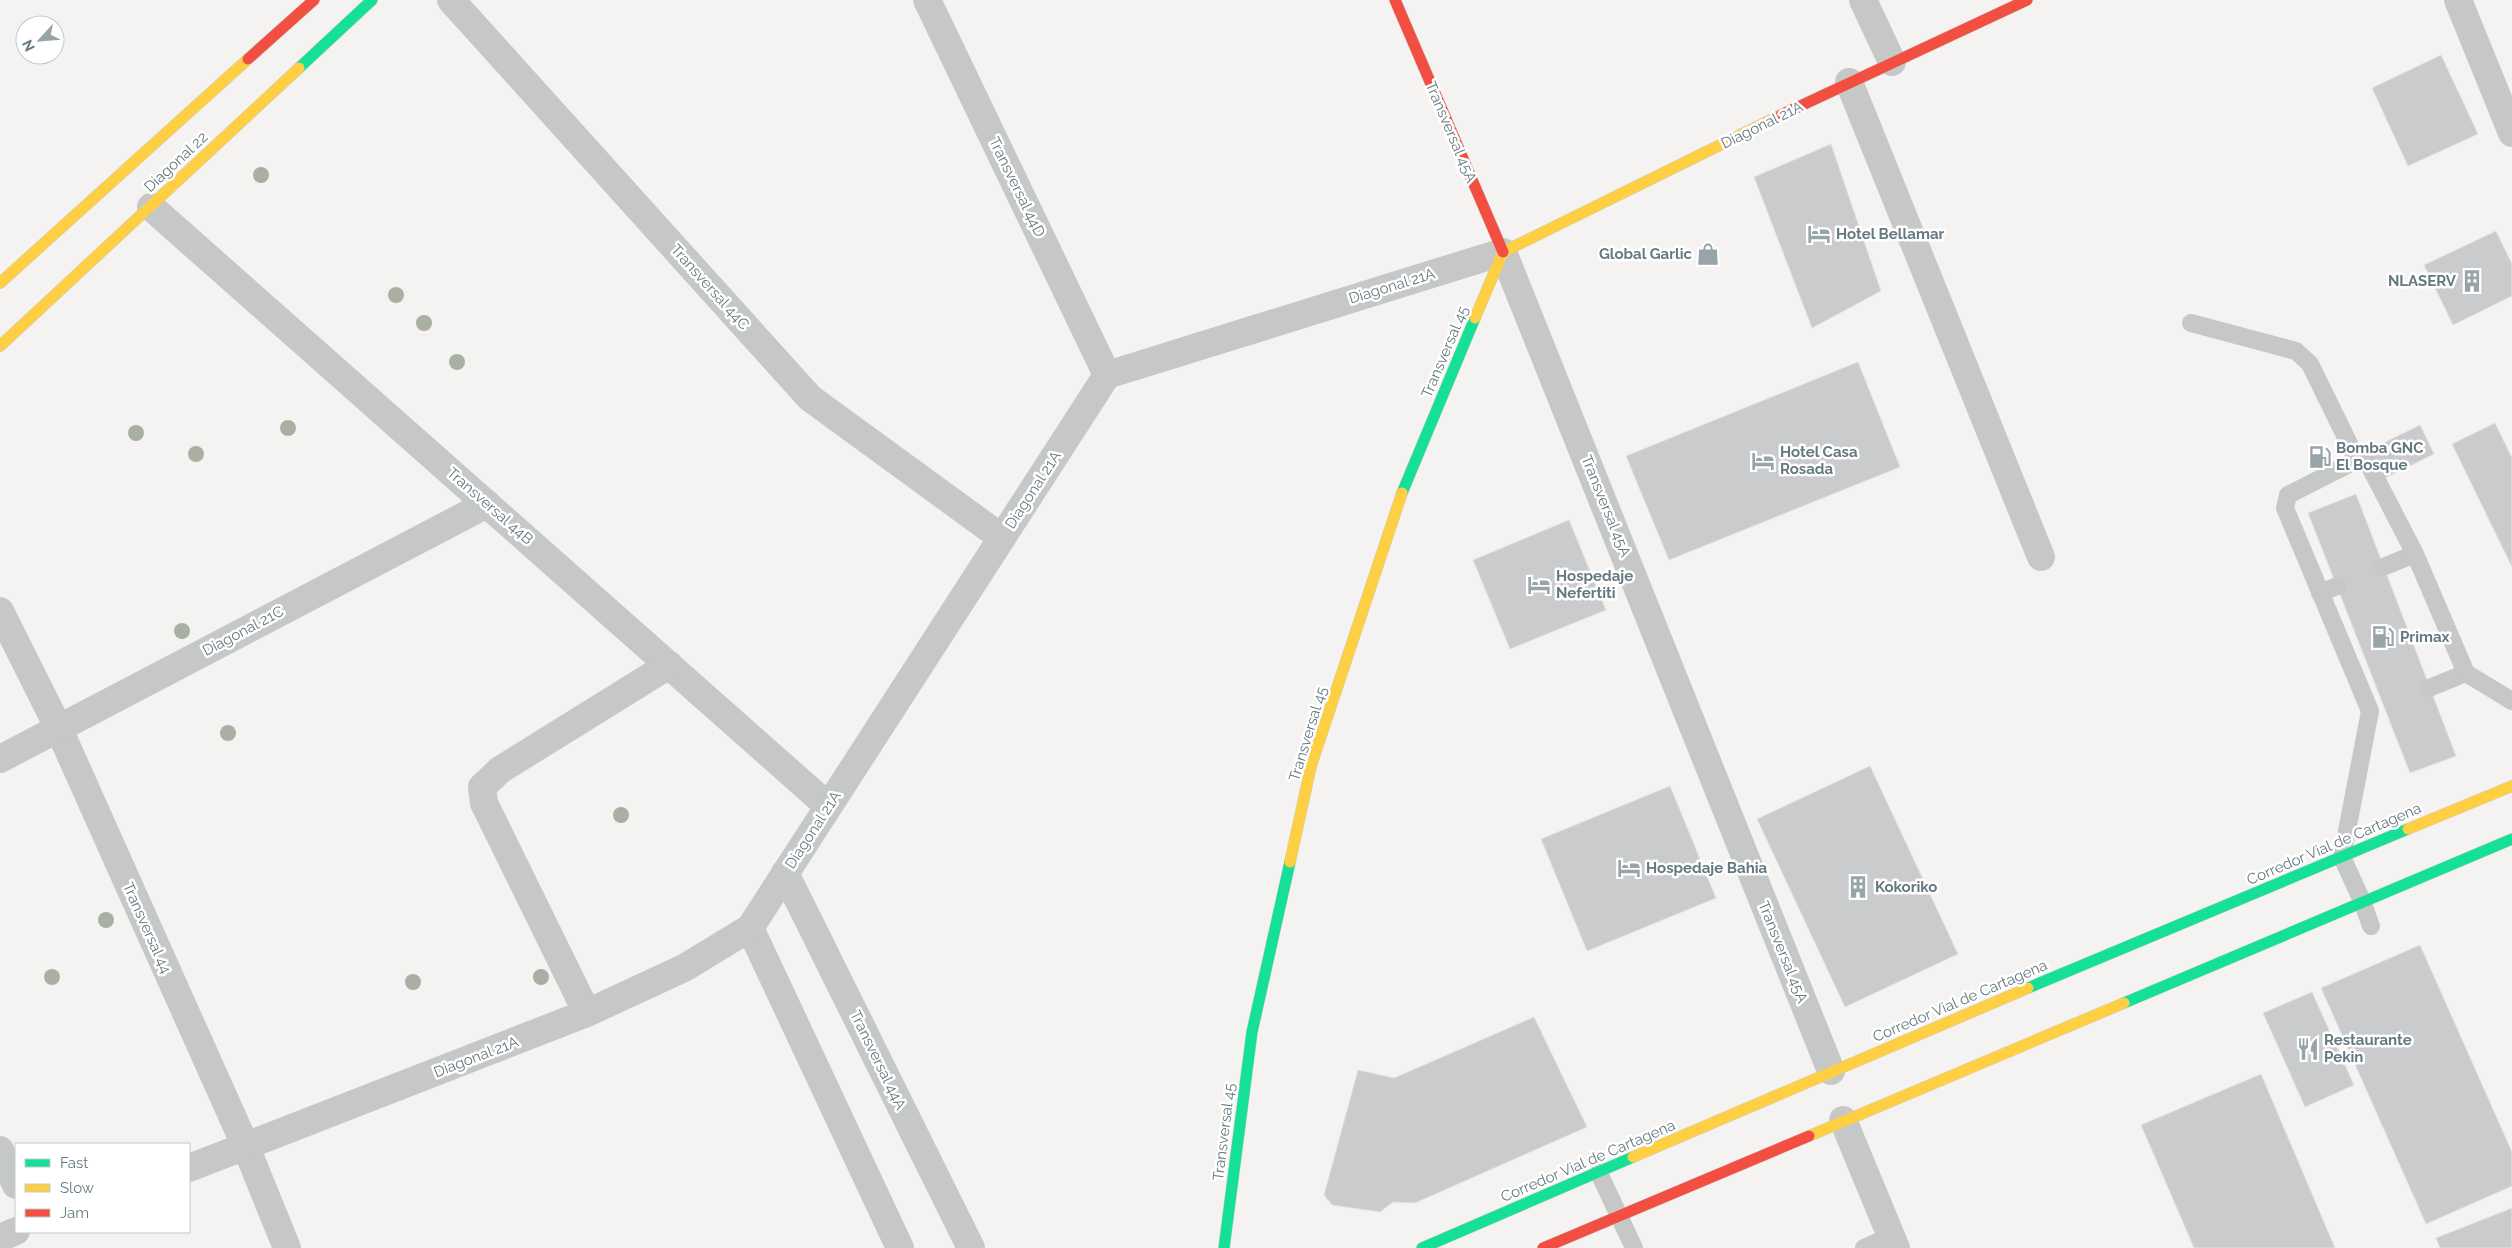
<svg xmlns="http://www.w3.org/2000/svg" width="2512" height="1248" viewBox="0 0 2512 1248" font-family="Raleway,sans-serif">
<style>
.building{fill:#cacbcc;stroke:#e3e2e2}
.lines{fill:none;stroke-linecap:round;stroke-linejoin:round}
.fast-casing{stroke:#cfd0d0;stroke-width:12}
.slow-casing{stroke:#cfd0d0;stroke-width:12}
.jam-casing{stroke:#cfd0d0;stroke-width:12}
.lane{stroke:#c6c8c8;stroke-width:18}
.street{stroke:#c6c8c8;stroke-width:28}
.fast{stroke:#16e098;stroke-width:11}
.slow{stroke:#ffcf43;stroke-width:11}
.jam{stroke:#f24e42;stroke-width:11}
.tree{fill:#a9afa3}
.labels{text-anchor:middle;stroke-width:5;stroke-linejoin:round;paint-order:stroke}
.street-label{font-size:15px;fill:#657980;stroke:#fff}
.poi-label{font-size:15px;font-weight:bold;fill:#657980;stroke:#fff;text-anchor:start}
</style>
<rect width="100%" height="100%" fill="#f4f3f2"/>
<!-- building -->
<g class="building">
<path d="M2441 55 2478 134 2408 166 2372 88Z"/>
<path d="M1831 144 1881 291 1812 328 1754 177Z"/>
<path d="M2496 231 2512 264V296L2453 325 2424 265Z"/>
<path d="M1858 362 1900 467 1669 560 1626 456Z"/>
<path d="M2495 423 2512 458V567L2452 444Z"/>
<path d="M2420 425 2434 454 2383 479 2369 450Z"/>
<path d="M2356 494 2456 756 2410 773 2308 513Z"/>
<path d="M1569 520 1606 610 1510 649 1473 560Z"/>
<path d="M1870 766 1958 954 1845 1007 1757 819Z"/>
<path d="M1670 786 1716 898 1587 951 1541 839Z"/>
<path d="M2420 945 2512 1152V1186L2426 1224 2321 988Z"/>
<path d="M2312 992 2354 1085 2305 1107 2263 1013Z"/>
<path d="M1534 1017 1587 1127 1415 1203 1393 1202 1380 1212 1332 1205 1324 1195 1358 1070 1394 1078Z"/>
<path d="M2261 1074 2335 1248H2194L2141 1125Z"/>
<path d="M2512 1208V1248H2440L2436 1238Z"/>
</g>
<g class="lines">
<defs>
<g id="fast">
<path d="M299 68 372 0"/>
<path d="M1402 493 1475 318"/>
<path d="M2028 988 2408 829"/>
<path d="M2124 1003 2512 839"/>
<path d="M1224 1248 1252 1032 1290 862"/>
<path d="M1422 1248 1633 1157"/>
</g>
<g id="slow">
<path d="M1503 252 1781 115"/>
<path d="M0 283 248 59"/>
<path d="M1475 318 1503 252"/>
<path d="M0 346 299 68"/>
<path d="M2408 829 2512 786"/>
<path d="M1290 862 1311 766 1402 493"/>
<path d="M1809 1136 2124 1003"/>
<path d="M1633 1157 2028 988"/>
</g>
<g id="jam">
<path d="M1395 0 1503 252"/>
<path d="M248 59 314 0"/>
<path d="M1781 115 2027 0"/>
<path d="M1543 1248 1809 1136"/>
</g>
</defs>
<!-- fast casing -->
<use href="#fast" class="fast-casing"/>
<!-- slow casing -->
<use href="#slow" class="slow-casing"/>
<!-- jam casing -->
<use href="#jam" class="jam-casing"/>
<!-- lane -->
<g class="lane">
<path d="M2191 323 2296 351 2310 364 2357 460"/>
<path d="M2383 567 2415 554"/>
<path d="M2320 593 2337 586"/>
<path d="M2429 688 2466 673"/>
<path d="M2371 926 2362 901 2342 857 2370 711 2285 508 2288 495 2357 460 2368 463 2415 554 2466 673 2512 701"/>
<path d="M1599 1173 1634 1248"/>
<path d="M1864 1248 1891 1236"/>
</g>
<!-- street -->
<g class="street">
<path d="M451 0 810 398 1002 538"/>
<path d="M927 0 1107 375"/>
<path d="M1863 0 1892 62"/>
<path d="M2458 0 2512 133"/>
<path d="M1849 82 2041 557"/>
<path d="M151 207 828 806"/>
<path d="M0 611 58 727 246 1147 287 1248"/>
<path d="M0 759 487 504"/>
<path d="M785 873 971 1248"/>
<path d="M750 928 900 1248"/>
<path d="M587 1013 484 803 482 787 500 770 669 665"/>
<path d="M1843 1120 1896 1248"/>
<path d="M0 1150 16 1185"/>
<path d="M189 1168 587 1013 684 968 750 928 1107 375 1503 252 1831 1071"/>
<path d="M0 1238 16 1231"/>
</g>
<!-- fast -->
<use href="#fast" class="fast"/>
<!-- slow -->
<use href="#slow" class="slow"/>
<!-- jam -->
<use href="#jam" class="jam"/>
</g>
<!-- trees -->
<g class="tree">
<circle cx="261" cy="175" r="8"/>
<circle cx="396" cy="295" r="8"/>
<circle cx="424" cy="323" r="8"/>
<circle cx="457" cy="362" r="8"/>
<circle cx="288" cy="428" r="8"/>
<circle cx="136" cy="433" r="8"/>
<circle cx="196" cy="454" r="8"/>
<circle cx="182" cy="631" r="8"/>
<circle cx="228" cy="733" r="8"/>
<circle cx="621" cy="815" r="8"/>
<circle cx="106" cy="920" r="8"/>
<circle cx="52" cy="977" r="8"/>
<circle cx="541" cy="977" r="8"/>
<circle cx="413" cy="982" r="8"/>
</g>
<!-- icons -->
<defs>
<symbol id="hotel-bare" viewBox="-9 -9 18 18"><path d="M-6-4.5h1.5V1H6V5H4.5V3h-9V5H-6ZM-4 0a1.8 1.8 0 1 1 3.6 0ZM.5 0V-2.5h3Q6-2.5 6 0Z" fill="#97a4a8" stroke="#fff" stroke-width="2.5" paint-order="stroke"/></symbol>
<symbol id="shop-bare" viewBox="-9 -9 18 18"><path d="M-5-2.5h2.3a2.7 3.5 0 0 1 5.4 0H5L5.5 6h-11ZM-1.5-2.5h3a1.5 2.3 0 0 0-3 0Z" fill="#97a4a8" stroke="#fff" stroke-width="2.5" paint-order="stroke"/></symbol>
<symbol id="building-bare" viewBox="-9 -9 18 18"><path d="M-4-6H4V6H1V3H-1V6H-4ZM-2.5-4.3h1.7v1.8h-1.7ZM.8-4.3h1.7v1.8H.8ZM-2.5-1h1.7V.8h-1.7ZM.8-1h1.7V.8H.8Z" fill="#97a4a8" stroke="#fff" stroke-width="2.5" paint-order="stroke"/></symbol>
<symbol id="fuel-bare" viewBox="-9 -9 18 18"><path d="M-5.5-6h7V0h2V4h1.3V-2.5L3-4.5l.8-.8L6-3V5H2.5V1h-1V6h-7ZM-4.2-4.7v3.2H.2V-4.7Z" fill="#97a4a8" stroke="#fff" stroke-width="2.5" paint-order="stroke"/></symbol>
<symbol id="restaurant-bare" viewBox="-9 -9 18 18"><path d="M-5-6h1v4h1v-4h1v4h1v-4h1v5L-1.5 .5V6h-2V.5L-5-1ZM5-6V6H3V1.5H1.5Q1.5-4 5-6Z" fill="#97a4a8" stroke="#fff" stroke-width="2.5" paint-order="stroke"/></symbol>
</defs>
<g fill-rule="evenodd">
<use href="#hotel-bare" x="1803" y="218" width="32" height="32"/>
<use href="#shop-bare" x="1692" y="238" width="32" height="32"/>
<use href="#building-bare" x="2456" y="265" width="32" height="32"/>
<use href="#fuel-bare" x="2304" y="441" width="32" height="32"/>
<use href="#hotel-bare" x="1747" y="445" width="32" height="32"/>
<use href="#hotel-bare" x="1523" y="569" width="32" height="32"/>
<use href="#fuel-bare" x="2367" y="621" width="32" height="32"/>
<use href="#hotel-bare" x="1613" y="852" width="32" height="32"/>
<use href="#building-bare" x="1842" y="871" width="32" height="32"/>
<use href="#restaurant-bare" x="2292" y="1033" width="32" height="32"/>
</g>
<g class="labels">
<!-- street labels -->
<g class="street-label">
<text transform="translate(1762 125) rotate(-26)" y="5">Diagonal 21A</text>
<text transform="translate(1451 132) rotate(67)" y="5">Transversal 45A</text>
<text transform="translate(176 162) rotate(-43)" y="5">Diagonal 22</text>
<text transform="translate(1017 187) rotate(64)" y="5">Transversal 44D</text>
<text transform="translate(1392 286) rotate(-17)" y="5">Diagonal 21A</text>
<text transform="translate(710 287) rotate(48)" y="5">Transversal 44C</text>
<text transform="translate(1445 352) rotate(-67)" y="5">Transversal 45</text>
<text transform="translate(1033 490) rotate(-57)" y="5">Diagonal 21A</text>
<text transform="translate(490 506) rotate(41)" y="5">Transversal 44B</text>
<text transform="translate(1606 506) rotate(68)" y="5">Transversal 45A</text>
<text transform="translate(243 631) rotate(-28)" y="5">Diagonal 21C</text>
<text transform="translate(1308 734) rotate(-73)" y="5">Transversal 45</text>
<text transform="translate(813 830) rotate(-57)" y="5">Diagonal 21A</text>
<text transform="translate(2334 844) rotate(-23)" y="5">Corredor Vial de Cartagena</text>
<text transform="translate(147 928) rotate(66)" y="5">Transversal 44</text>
<text transform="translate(1783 952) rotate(68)" y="5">Transversal 45A</text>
<text transform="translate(1960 1001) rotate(-23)" y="5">Corredor Vial de Cartagena</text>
<text transform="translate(476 1057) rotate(-21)" y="5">Diagonal 21A</text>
<text transform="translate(878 1060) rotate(64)" y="5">Transversal 44A</text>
<text transform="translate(1224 1132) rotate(-83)" y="5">Transversal 45</text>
<text transform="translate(1588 1161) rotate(-23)" y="5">Corredor Vial de Cartagena</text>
</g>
<!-- poi labels -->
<g class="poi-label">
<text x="1836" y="239">Hotel Bellamar</text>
<text x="1692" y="259" text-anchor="end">Global Garlic</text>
<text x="2456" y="286" text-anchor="end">NLASERV</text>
<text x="2336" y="453">Bomba GNC<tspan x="2336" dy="17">El Bosque</tspan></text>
<text x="1780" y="457">Hotel Casa<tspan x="1780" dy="17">Rosada</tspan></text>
<text x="1556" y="581">Hospedaje<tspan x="1556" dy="17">Nefertiti</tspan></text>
<text x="2400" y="642">Primax</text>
<text x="1646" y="873">Hospedaje Bahia</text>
<text x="1875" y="892">Kokoriko</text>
<text x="2324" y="1045">Restaurante<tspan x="2324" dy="17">Pekin</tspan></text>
</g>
</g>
<!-- legend -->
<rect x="15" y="1143" width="175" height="90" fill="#ffffff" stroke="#c1c9cc"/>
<rect x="25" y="1159" width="25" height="8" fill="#16e098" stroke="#c1c9cc"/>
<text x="60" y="1168" font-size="15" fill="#657980">Fast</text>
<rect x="25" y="1184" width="25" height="8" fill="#ffcf43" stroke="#c1c9cc"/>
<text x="60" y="1193" font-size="15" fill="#657980">Slow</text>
<rect x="25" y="1209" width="25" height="8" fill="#f24e42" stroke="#c1c9cc"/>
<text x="60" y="1218" font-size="15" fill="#657980">Jam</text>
<!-- north arrow -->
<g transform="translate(40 40) rotate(244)"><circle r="24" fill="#ffffff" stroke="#c1c9cc"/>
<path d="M0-4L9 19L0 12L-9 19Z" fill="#97a4a8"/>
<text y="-8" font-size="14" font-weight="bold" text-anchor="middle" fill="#657980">N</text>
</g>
</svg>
